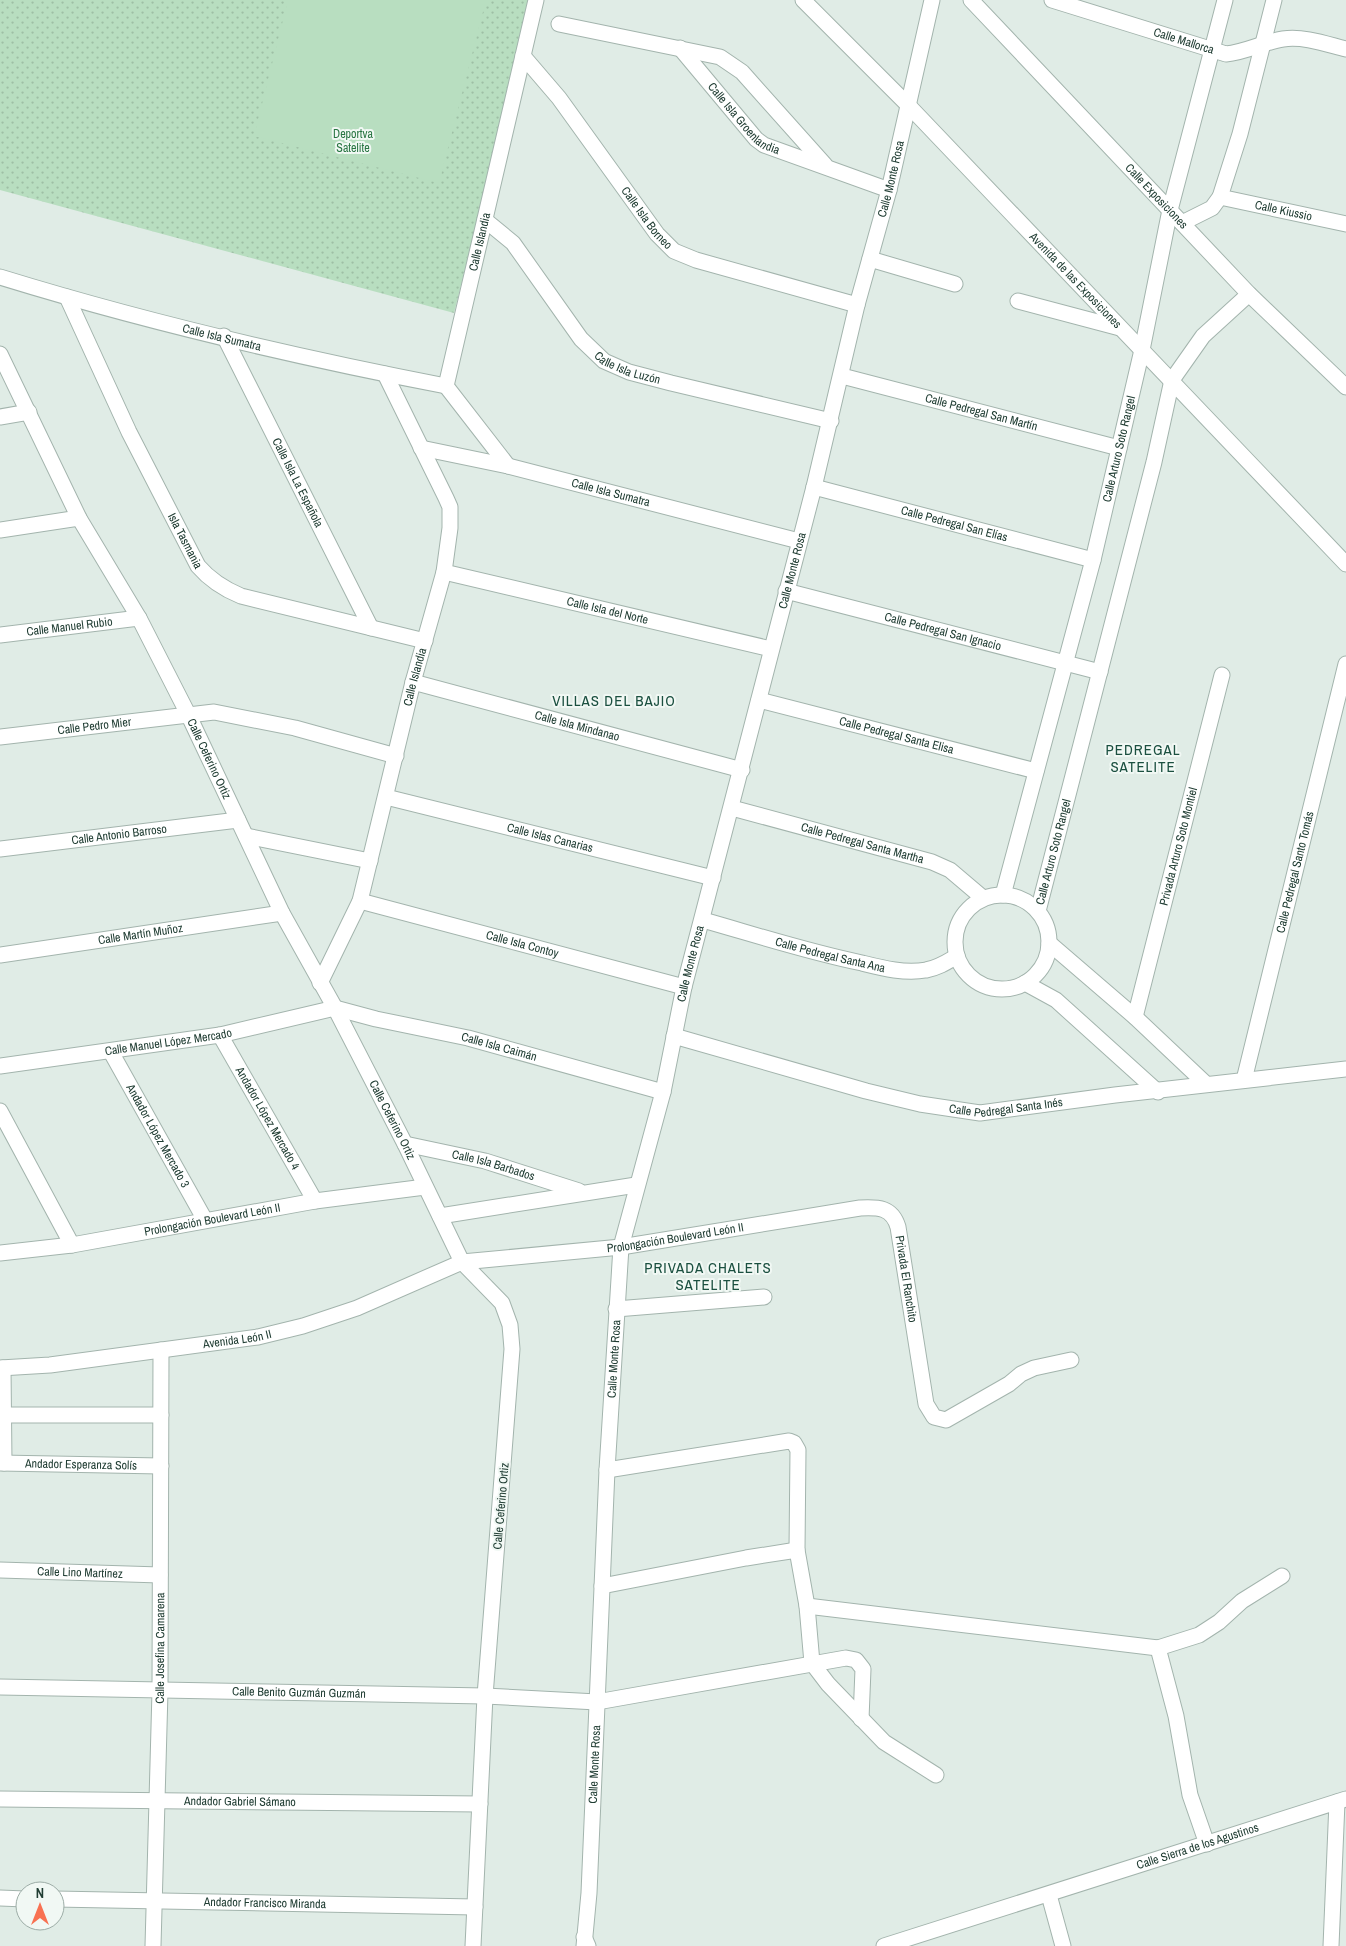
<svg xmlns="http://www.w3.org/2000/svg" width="1346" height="1946" viewBox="0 0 1346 1946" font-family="'Archivo Narrow',sans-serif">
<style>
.grass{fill:url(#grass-dots)}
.garden{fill:#b8dec0}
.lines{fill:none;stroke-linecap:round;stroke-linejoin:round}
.pedestrian-casing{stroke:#a3b4ad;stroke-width:17}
.minor-casing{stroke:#a3b4ad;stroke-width:17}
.tertiary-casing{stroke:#a3b4ad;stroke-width:17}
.pedestrian{stroke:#fff;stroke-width:15}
.minor{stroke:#fff;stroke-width:15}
.tertiary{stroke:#fff;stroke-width:15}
.labels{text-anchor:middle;stroke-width:4;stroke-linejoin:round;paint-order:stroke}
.street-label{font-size:12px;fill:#203d33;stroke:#f1f8f4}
.park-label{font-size:12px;fill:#287542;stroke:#f1f8f4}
.quarter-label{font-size:15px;letter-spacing:1px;fill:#1b5040;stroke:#f1f8f4}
</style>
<defs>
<pattern id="grass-dots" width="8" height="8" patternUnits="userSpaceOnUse" patternTransform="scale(1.25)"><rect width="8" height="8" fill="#b8dec0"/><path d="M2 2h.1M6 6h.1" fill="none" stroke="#9ebfa5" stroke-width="1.8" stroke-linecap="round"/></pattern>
</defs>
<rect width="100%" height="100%" fill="#e0ece6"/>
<!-- grass -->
<path class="grass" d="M0 0H532L454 313 0 190Z"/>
<!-- garden -->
<path class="garden" d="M288 0H486L439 183 254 136Z"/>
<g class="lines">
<defs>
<g id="pedestrian">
<path d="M3 1368 4 1463"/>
<path d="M4 1415H161"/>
</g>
<g id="minor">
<path id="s1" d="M803 0 908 105 1346 564"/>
<path id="s2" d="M971 0 1249 294 1346 387"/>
<path id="s3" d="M1052 0 1226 54C1246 52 1264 42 1283 39 1304 36 1326 44 1346 49"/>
<path d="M559 24 720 57 742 72 825 165"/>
<path id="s4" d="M680 48 756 139 764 145 889 190"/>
<path id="s5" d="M523 56 559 98 657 234 674 251 696 260 857 305"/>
<path id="s6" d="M1220 197 1346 224"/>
<path id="s7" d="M485 220 513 243 581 339 604 361 629 372 671 383 831 421"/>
<path d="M1182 223 1212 208 1220 197 1240 134 1274 0"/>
<path d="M870 259 955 284"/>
<path id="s8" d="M0 277C146 322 296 357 446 386"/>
<path id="s9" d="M67 297 129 432 198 566C210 580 224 589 241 596L425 641"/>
<path d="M1018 301 1120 328"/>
<path id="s10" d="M224 336 371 628"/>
<path id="s11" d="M0 354 79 518 139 618 188 714 282 913 335 1008 405 1144 462 1262 621 1247 860 1208C878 1207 892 1207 898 1227L926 1404 934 1417 946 1420 1009 1384 1021 1374 1034 1368 1071 1360"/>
<path id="s12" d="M842 376 1119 448"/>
<path id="s13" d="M446 386 536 0"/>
<path d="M446 386 508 466"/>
<path d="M0 417 29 412"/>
<path id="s14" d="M421 448 508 466 799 541"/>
<path id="s15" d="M814 487 1093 560"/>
<path d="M0 530 79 518"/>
<path id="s16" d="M444 572 771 649"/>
<path id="s17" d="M786 591 1100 672"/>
<path id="s18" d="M0 635 139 618"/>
<path id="s19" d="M413 682 742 770"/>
<path id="s20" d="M759 700 1036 771"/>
<path id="s21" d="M0 737 214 712 295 728 396 756"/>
<path id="s22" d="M386 797 713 878"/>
<path id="s23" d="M732 808 932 862 950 870 983 898"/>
<path d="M246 836 370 861"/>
<path id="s24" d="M0 849 238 820"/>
<path id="s25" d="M1003 895 1093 560 1142 350 1170 210 1225 0"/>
<circle cx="1002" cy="942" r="47"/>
<path id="s26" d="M360 901 684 987"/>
<path id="s27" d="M1038 911 1154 462 1172 380 1203 336 1249 294"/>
<path id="s28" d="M703 920C756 935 808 952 862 963 882 968 905 974 926 970 938 968 947 962 957 956"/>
<path d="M1049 943 1135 1017 1206 1084"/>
<path id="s29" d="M0 955 282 913"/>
<path id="s30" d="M320 983 360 901 413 682 444 572 450 528V507L446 498 385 374"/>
<path d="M1025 983 1056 1000 1158 1092"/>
<path id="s31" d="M1135 1017 1222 675"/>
<path id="s32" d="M220 1035 315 1201"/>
<path id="s33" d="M674 1036 866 1091 920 1104 980 1113 1115 1095 1346 1069"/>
<path id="s34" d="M111 1052 205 1220"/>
<path id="s35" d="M0 1066 220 1035 335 1008 376 1019 468 1038 663 1092"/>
<path id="s36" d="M1244 1080 1346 664"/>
<path d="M0 1111 72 1245"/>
<path id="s37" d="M405 1144 485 1161 579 1191"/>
<path d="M440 1216 636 1185"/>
<path id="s38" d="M0 1253 72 1245 315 1201 425 1187"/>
<path d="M616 1309 764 1297"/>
<path id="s39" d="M0 1463 161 1466"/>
<path d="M607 1470 789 1441 794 1443 798 1450 797 1550 807 1606 812 1663 828 1684 884 1742 936 1775"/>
<path id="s40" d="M0 1570 160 1575"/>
<path d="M602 1586 746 1558 797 1550"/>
<path d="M807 1606 1158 1648"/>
<path id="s41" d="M0 1687 485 1696 597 1702 846 1658 856 1660 863 1669 861 1719"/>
<path id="s42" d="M0 1799 480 1804"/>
<path d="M1207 1844 1190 1795 1176 1716 1158 1648 1199 1635 1219 1622 1242 1601 1282 1576"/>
<path d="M1049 1895 1063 1946"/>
<path d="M0 1898 25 1899"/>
<path id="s43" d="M55 1899 475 1907"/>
<path id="s44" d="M153 1946 160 1691 161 1350"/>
<path id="s45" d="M584 1946 589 1893 607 1470 621 1247 663 1092 684 987 814 487 857 305 889 190 932 0"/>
<path d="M1331 1946 1337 1802"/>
</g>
<g id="tertiary">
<path id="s46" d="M0 1368 50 1365 258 1337 303 1326 357 1308 462 1262 502 1303 510 1325 512 1349 485 1696 473 1946"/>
<path d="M584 1937 588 1946"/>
<path id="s47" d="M884 1946 1346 1799"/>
</g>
</defs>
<!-- pedestrian casing -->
<use href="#pedestrian" class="pedestrian-casing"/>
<!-- minor casing -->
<use href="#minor" class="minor-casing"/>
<!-- tertiary casing -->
<use href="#tertiary" class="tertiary-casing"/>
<!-- pedestrian -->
<use href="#pedestrian" class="pedestrian"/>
<!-- minor -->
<use href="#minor" class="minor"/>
<!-- tertiary -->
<use href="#tertiary" class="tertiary"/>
</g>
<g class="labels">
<!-- street labels -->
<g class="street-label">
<text dy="4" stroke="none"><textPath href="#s3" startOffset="138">Calle Mallorca</textPath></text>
<text dy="4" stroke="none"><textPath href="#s4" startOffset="96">Calle Isla Groenlandia</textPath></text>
<text dy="4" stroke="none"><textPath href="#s45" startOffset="1802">Calle Monte Rosa</textPath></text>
<text dy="4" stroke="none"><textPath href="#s2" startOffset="270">Calle Exposiciones</textPath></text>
<text dy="4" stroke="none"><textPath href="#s6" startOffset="65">Calle Kiussio</textPath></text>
<text dy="4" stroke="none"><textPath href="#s5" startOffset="204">Calle Isla Borneo</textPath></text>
<text dy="4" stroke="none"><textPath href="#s13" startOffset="148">Calle Islandia</textPath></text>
<text dy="4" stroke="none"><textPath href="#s1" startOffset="391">Avenida de las Exposiciones</textPath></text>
<text dy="4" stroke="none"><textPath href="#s8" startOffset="230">Calle Isla Sumatra</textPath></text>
<text dy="4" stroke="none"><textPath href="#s7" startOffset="210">Calle Isla Luzón</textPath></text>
<text dy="4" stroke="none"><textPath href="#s12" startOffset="144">Calle Pedregal San Martín</textPath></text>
<text dy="4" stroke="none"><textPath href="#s25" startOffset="461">Calle Arturo Soto Rangel</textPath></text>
<text dy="4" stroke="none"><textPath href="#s10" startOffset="164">Calle Isla La Española</textPath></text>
<text dy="4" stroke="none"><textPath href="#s14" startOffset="195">Calle Isla Sumatra</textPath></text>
<text dy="4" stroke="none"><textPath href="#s15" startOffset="145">Calle Pedregal San Elías</textPath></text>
<text dy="4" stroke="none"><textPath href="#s9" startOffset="271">Isla Tasmania</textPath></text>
<text dy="4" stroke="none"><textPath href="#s45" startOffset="1398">Calle Monte Rosa</textPath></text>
<text dy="4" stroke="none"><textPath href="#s16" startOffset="168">Calle Isla del Norte</textPath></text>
<text dy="4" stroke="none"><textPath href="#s18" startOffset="70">Calle Manuel Rubio</textPath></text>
<text dy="4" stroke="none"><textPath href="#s17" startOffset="162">Calle Pedregal San Ignacio</textPath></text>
<text dy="4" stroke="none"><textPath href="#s30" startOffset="322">Calle Islandia</textPath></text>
<text dy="4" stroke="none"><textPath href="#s21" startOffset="95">Calle Pedro Mier</textPath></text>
<text dy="4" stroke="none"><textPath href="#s19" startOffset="170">Calle Isla Mindanao</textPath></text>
<text dy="4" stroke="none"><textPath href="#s20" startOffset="142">Calle Pedregal Santa Elisa</textPath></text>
<text dy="4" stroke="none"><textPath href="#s11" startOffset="456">Calle Ceferino Ortiz</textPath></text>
<text dy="4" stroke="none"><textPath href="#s24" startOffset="120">Calle Antonio Barroso</textPath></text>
<text dy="4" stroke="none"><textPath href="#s22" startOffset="169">Calle Islas Canarias</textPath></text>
<text dy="4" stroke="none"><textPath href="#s23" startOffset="135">Calle Pedregal Santa Martha</textPath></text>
<text dy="4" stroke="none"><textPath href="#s31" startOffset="176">Privada Arturo Soto Montiel</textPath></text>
<text dy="4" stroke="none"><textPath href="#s27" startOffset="61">Calle Arturo Soto Rangel</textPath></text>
<text dy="4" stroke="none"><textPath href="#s36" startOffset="214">Calle Pedregal Santo Tomás</textPath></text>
<text dy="4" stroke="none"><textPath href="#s29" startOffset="142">Calle Martín Muñoz</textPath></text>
<text dy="4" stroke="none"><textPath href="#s26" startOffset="168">Calle Isla Contoy</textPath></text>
<text dy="4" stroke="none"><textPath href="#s28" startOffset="132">Calle Pedregal Santa Ana</textPath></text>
<text dy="4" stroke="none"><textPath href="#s45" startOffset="992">Calle Monte Rosa</textPath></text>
<text dy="4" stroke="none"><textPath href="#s35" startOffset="170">Calle Manuel López Mercado</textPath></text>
<text dy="4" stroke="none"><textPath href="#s35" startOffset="509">Calle Isla Caimán</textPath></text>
<text dy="4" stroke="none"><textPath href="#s33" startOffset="342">Calle Pedregal Santa Inés</textPath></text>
<text dy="4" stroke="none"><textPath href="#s32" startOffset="96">Andador López Mercado 4</textPath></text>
<text dy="4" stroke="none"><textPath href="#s11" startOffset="861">Calle Ceferino Ortiz</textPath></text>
<text dy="4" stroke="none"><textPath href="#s34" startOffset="96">Andador López Mercado 3</textPath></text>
<text dy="4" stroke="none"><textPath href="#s37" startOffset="91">Calle Isla Barbados</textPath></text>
<text dy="4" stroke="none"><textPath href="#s38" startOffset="215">Prolongación Boulevard León II</textPath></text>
<text dy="4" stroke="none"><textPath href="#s11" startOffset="1234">Prolongación Boulevard León II</textPath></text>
<text dy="4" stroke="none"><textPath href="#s11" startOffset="1521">Privada El Ranchito</textPath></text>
<text dy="4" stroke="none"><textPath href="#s46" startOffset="239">Avenida León II</textPath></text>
<text dy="4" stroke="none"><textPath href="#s45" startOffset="588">Calle Monte Rosa</textPath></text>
<text dy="4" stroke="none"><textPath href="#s39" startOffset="81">Andador Esperanza Solís</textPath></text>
<text transform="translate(501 1506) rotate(-85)" y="4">Calle Ceferino Ortiz</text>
<text dy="4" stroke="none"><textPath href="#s40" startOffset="80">Calle Lino Martínez</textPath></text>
<text dy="4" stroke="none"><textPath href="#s44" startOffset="298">Calle Josefina Camarena</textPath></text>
<text dy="4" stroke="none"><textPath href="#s41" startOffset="299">Calle Benito Guzmán Guzmán</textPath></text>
<text dy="4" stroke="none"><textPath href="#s45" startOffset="182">Calle Monte Rosa</textPath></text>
<text dy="4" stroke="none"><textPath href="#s42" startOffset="240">Andador Gabriel Sámano</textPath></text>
<text dy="4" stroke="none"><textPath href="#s47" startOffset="329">Calle Sierra de los Agustinos</textPath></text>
<text dy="4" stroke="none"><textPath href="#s43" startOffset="210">Andador Francisco Miranda</textPath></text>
</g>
<!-- park labels -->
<g class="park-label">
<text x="353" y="138">Deportva<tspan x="353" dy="14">Satelite</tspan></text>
</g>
<!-- quarter labels -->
<g class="quarter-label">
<text x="614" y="706">VILLAS DEL BAJIO</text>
<text x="1143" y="755">PEDREGAL<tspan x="1143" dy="17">SATELITE</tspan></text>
<text x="708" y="1273">PRIVADA CHALETS<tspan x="708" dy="17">SATELITE</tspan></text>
</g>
</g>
<!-- north arrow -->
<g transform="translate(40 1906)"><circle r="24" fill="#f1f8f4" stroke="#9dada7"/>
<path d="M0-4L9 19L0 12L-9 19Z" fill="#f87152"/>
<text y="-8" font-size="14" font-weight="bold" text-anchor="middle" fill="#203d33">N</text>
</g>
</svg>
